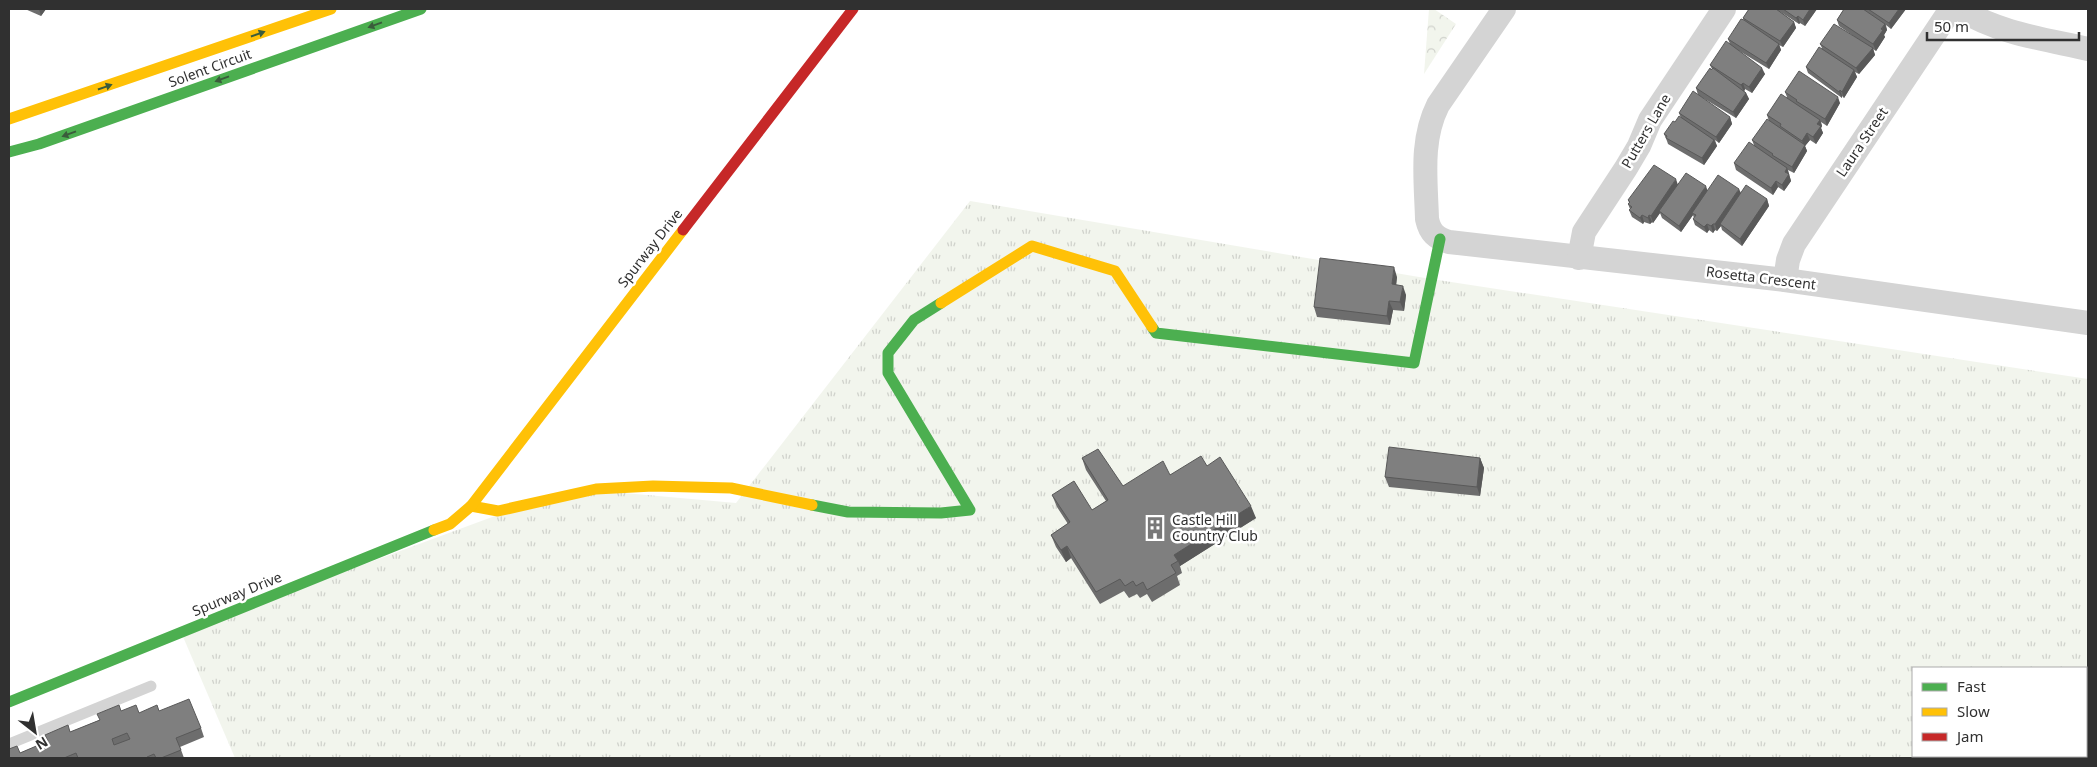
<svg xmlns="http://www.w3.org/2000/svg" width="2097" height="767" viewBox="0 0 2097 767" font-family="'Noto Sans',sans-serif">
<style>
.grass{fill:url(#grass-tufts);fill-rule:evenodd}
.park{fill:url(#park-crowns)}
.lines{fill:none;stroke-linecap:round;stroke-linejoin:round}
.lane{stroke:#d4d4d4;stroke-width:11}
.street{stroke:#d4d4d4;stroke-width:24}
.fast{stroke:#4caf50;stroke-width:11}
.slow{stroke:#ffc107;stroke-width:11}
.jam{stroke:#c62828;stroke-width:11}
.wall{fill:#6d6d6d}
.shaded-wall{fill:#595959}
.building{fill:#7f7f7f;stroke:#595959;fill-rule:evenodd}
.oneway{fill:#3a5c3b}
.labels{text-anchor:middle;stroke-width:5;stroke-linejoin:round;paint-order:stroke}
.street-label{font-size:14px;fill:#303030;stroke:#fff}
.poi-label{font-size:14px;fill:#303030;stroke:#fff;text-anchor:start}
</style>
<defs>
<pattern id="grass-tufts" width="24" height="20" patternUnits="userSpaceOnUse" patternTransform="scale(1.25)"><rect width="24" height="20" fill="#f2f5ed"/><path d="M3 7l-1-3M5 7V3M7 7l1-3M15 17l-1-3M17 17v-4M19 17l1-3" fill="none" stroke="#d0d2cc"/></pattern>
<pattern id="park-crowns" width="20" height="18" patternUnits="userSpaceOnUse" patternTransform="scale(1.25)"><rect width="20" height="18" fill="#f2f5ed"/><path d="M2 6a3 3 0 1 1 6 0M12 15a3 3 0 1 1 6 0" fill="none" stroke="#d0d2cc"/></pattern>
</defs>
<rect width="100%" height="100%" fill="#fff"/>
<!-- grass -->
<path class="grass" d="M970 201 1425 278 2088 379V758H235L181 632 503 513 602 491 736 503ZM1913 668H2086V756H1913Z"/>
<!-- park -->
<path class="park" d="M1429 9H1434L1456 24 1424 74Z"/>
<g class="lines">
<!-- lane -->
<path class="lane" d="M9 744 151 686"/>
<!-- street -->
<g class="street">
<path d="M1504 9 1438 105C1420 141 1426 180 1427 219 1430 233 1436 238 1449 242L1785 280 2088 323"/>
<path d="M1960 9C1998 33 2044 39 2088 49"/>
<path d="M1579 258 1584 232 1626 168 1639 146 1650 120 1724 9"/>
<path d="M1785 280 1788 260 1794 244 1951 9"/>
</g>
<!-- fast -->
<g class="fast">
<path d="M9 152 39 144 421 9"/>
<path d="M1152 327 1156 333 1414 363 1440 239"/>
<path d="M812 505 848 512 941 513 970 510 888 373V353L914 320 941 303"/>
<path d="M9 702 434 530"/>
</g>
<!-- slow -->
<g class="slow">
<path d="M9 119 331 9"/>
<path d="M941 303 1032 246 1115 271 1152 327"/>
<path d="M471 506 498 511 596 489 653 486 731 488 812 505"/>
<path d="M434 530 450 524 471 506 683 230"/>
</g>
<!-- jam -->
<path class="jam" d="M683 230 853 9"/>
</g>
<!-- wall -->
<g class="wall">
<path d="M25 9H46L41 16Z"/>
<path d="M1749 9H1817L1805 26 1800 23 1799 24 1779 11 1794 22 1796 28 1783 47 1779 45 1781 50 1769 69 1736 49 1765 74 1752 93 1745 89 1744 91 1746 93 1749 99 1736 118 1698 95 1696 88 1712 69 1710 65 1730 44 1728 39 1744 21 1743 18Z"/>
<path d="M1844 9H1906L1891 29 1886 25 1887 30 1884 35 1885 37 1876 51 1873 49 1875 55 1859 74 1855 72 1857 77 1844 98 1842 96V98L1808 73 1806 67 1822 48 1820 44 1862 42 1839 26 1837 20Z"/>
<path d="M1785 92 1840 103 1827 126 1821 122 1822 126 1821 128 1823 133 1816 144 1810 140 1805 146 1807 151 1794 173 1788 170 1791 181 1784 191 1778 187 1773 195 1736 170 1734 163 1754 145 1752 140 1769 121 1767 115 1787 97Z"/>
<path d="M1679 113 1730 117 1732 124 1719 143 1715 140 1717 146 1704 165 1668 144 1667 141 1664 134 1675 122 1681 118Z"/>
<path d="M1677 184 1708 191 1741 193 1767 199 1769 206 1742 246 1722 230 1721 226 1717 231 1715 230 1713 233 1709 230 1707 233 1695 225 1693 219 1694 218 1693 215 1681 232 1662 218 1660 213 1653 223 1652 222 1650 224 1644 222 1643 224 1632 217 1629 210 1630 209 1628 204 1629 203 1628 200Z"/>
<path d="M1397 277 1396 285 1406 295 1404 311 1393 310 1390 325 1317 317 1314 307Z"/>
<path d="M1082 458 1123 486 1207 466 1256 518 1180 566 1182 573 1177 576 1180 585 1152 602 1147 594 1140 598 1137 594 1129 598 1124 591 1100 604 1071 558 1066 562 1056 547 1051 535 1068 524 1057 507 1052 495 1092 510 1106 501 1086 470Z"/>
<path d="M1480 458 1484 468 1480 496 1389 487 1385 477Z"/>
<path d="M121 711 139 713 159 711 201 728 204 737 180 747 184 758H9L20 753Z"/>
</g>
<!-- shaded-wall -->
<g class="shaded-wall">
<path d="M39 9H46L41 16Z"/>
<path d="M1810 9H1817L1805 26 1803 20Z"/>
<path d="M1899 9H1906L1891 29 1889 23Z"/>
<path d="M1798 16 1800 23 1799 24 1796 18Z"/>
<path d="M1794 22 1796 28 1783 47 1780 41Z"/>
<path d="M1885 24 1887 30 1884 35 1885 37 1876 51 1873 44Z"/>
<path d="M1779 44 1781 50 1769 69 1766 63Z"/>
<path d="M1873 48 1875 55 1859 74 1856 68Z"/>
<path d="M1762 68 1765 74 1752 93 1749 87Z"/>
<path d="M1854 70 1857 77 1844 98 1842 92Z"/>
<path d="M1743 83 1745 89 1744 92 1741 85Z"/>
<path d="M1840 90 1842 96V98L1839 92Z"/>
<path d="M1746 93 1749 99 1736 118 1733 112Z"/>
<path d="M1838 97 1840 103 1827 126 1825 119Z"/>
<path d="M1730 117 1732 124 1719 143 1716 137Z"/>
<path d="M1820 120 1822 126 1821 128 1823 133 1816 144 1813 137 1817 124Z"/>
<path d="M1807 133 1810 140 1805 146 1807 151 1794 173 1792 167 1804 146 1802 141Z"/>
<path d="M1714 140 1717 146 1704 165 1702 158Z"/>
<path d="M1787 168 1791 181 1784 191 1782 185 1785 172Z"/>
<path d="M1676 179 1678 185 1659 211 1660 213 1653 223 1651 216Z"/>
<path d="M1776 181 1778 187 1773 195 1771 188Z"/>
<path d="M1706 186 1708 192 1692 213 1693 215 1681 232 1679 226Z"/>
<path d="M1739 189 1742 195 1720 224 1721 226 1717 231 1715 224Z"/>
<path d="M1767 199 1769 206 1742 246 1740 239Z"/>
<path d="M1642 215 1644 222 1643 224 1640 218Z"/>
<path d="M1649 215 1652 222 1650 224 1648 218Z"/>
<path d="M1707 224 1709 230 1707 233 1704 227Z"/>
<path d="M1713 224 1715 230 1713 233 1711 226Z"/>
<path d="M1394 267 1397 277 1395 294 1392 284Z"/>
<path d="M1403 286 1406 295 1404 311 1400 302Z"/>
<path d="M1389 301 1393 310 1390 325 1387 316Z"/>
<path d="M1480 458 1484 468 1480 496 1477 487Z"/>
<path d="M1251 506 1256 518 1180 566 1178 561 1174 555Z"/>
<path d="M1067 546 1071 558 1066 562 1061 550Z"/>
</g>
<!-- building -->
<g class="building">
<path d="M1749 9H1776L1794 22 1780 41 1743 18Z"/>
<path d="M1783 9H1810L1803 20 1798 16 1796 18Z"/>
<path d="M1844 9H1863L1885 24 1881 29 1883 30 1873 44 1837 20Z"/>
<path d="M1868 9H1899L1889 23Z"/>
<path d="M1741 19 1744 20 1779 44 1766 63 1728 39Z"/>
<path d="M1834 24 1873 48 1856 68 1820 44Z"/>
<path d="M1726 41 1762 68 1749 87 1743 83 1741 85 1710 65Z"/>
<path d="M1819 47 1854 70 1842 92 1840 90 1839 92 1806 67Z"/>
<path d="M1710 68 1711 70 1713 68 1746 93 1733 112 1696 88Z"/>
<path d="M1799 71 1838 97 1825 119 1796 101 1797 100 1785 92Z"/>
<path d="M1693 91 1730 117 1716 137 1679 113Z"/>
<path d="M1781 94 1820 120 1817 124 1821 126 1813 137 1807 133 1802 141 1780 126 1781 124 1767 115Z"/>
<path d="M1679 116 1714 140 1702 158 1666 138 1667 136 1664 134 1673 121 1675 122Z"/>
<path d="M1767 119 1805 145 1792 167 1772 155 1773 154 1752 140Z"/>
<path d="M1749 142 1787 168 1785 172 1789 174 1782 185 1776 181 1771 188 1734 163Z"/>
<path d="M1654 165 1676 179 1651 216 1649 215 1648 218 1642 215 1640 218 1629 210 1632 207 1628 204 1630 202 1628 200Z"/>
<path d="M1686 173 1706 186 1679 226 1659 211Z"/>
<path d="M1718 175 1739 189 1715 224H1713L1711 226 1707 224 1704 227 1693 219 1696 215 1692 213Z"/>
<path d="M1746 185 1767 199 1740 239 1720 224Z"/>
<path d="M1320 258 1394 267 1392 284 1403 286 1400 302 1389 301 1387 316 1314 307Z"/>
<path d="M1389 447 1480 458 1477 487 1385 477Z"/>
<path d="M1098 449 1123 486 1163 461 1170 475 1201 456 1207 466 1220 457 1251 506 1174 555 1178 561 1171 565 1176 573 1147 590 1143 582 1136 586 1133 581 1125 586 1120 579 1096 592 1067 546 1061 550 1051 535 1070 522 1052 495 1074 481 1092 510 1108 500 1082 458Z"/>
<path d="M189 699 201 728 176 738 181 750 161 758H156L154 754 147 757 148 758H78L76 753 64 758H9V749L17 746 20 753 48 741 45 735 68 725 70 732 100 720 97 714 119 705 121 711 136 705 139 713 157 705 159 711ZM127 733 130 739 114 745 112 739Z"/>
</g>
<!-- one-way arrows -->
<defs><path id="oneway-solid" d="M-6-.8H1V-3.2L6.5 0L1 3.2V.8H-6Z" transform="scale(1.25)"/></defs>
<g class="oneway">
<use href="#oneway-solid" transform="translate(375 25) rotate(160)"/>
<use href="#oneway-solid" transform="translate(258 34) rotate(-19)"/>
<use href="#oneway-solid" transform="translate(222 79) rotate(160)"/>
<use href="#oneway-solid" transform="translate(105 87) rotate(-19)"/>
<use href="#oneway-solid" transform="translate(69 134) rotate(160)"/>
</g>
<!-- icons -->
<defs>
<symbol id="building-bare" viewBox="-9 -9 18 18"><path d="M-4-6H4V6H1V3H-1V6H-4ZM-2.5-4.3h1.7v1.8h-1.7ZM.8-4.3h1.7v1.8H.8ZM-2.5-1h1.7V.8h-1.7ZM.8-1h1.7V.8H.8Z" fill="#787878" stroke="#fff" stroke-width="2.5" paint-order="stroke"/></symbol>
</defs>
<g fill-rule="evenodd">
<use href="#building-bare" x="1139" y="512" width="32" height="32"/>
</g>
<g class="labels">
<!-- street labels -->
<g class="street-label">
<text transform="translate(210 68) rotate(-20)" y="5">Solent Circuit</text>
<text transform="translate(1646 131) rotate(-60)" y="5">Putters Lane</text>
<text transform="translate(1862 142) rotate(-56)" y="5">Laura Street</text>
<text transform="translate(650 248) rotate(-52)" y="5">Spurway Drive</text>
<text transform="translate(1761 278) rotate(7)" y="5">Rosetta Crescent</text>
<text transform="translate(237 594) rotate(-22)" y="5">Spurway Drive</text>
</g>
<!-- poi labels -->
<g class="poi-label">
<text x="1172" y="525">Castle Hill<tspan x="1172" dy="16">Country Club</tspan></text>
</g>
</g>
<!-- border -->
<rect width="2097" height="767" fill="none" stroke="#303030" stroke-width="20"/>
<!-- legend -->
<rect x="1912" y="667" width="175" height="90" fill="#ffffff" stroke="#acacac"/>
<rect x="1922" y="683" width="25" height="8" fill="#4caf50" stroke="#acacac"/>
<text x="1957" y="692" font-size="15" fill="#303030">Fast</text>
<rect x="1922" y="708" width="25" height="8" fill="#ffc107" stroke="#acacac"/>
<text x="1957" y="717" font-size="15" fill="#303030">Slow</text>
<rect x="1922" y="733" width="25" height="8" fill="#c62828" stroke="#acacac"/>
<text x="1957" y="742" font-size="15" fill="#303030">Jam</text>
<!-- north arrow -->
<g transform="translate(35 732) rotate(149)" stroke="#ffffff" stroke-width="4" paint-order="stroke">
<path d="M0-4L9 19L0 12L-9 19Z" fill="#303030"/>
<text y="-8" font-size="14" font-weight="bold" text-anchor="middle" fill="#303030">N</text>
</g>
<!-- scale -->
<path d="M1927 32v8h152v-8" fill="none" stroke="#303030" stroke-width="2.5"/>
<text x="1934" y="32" font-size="15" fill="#303030" stroke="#ffffff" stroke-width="4" paint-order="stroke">50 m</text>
</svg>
